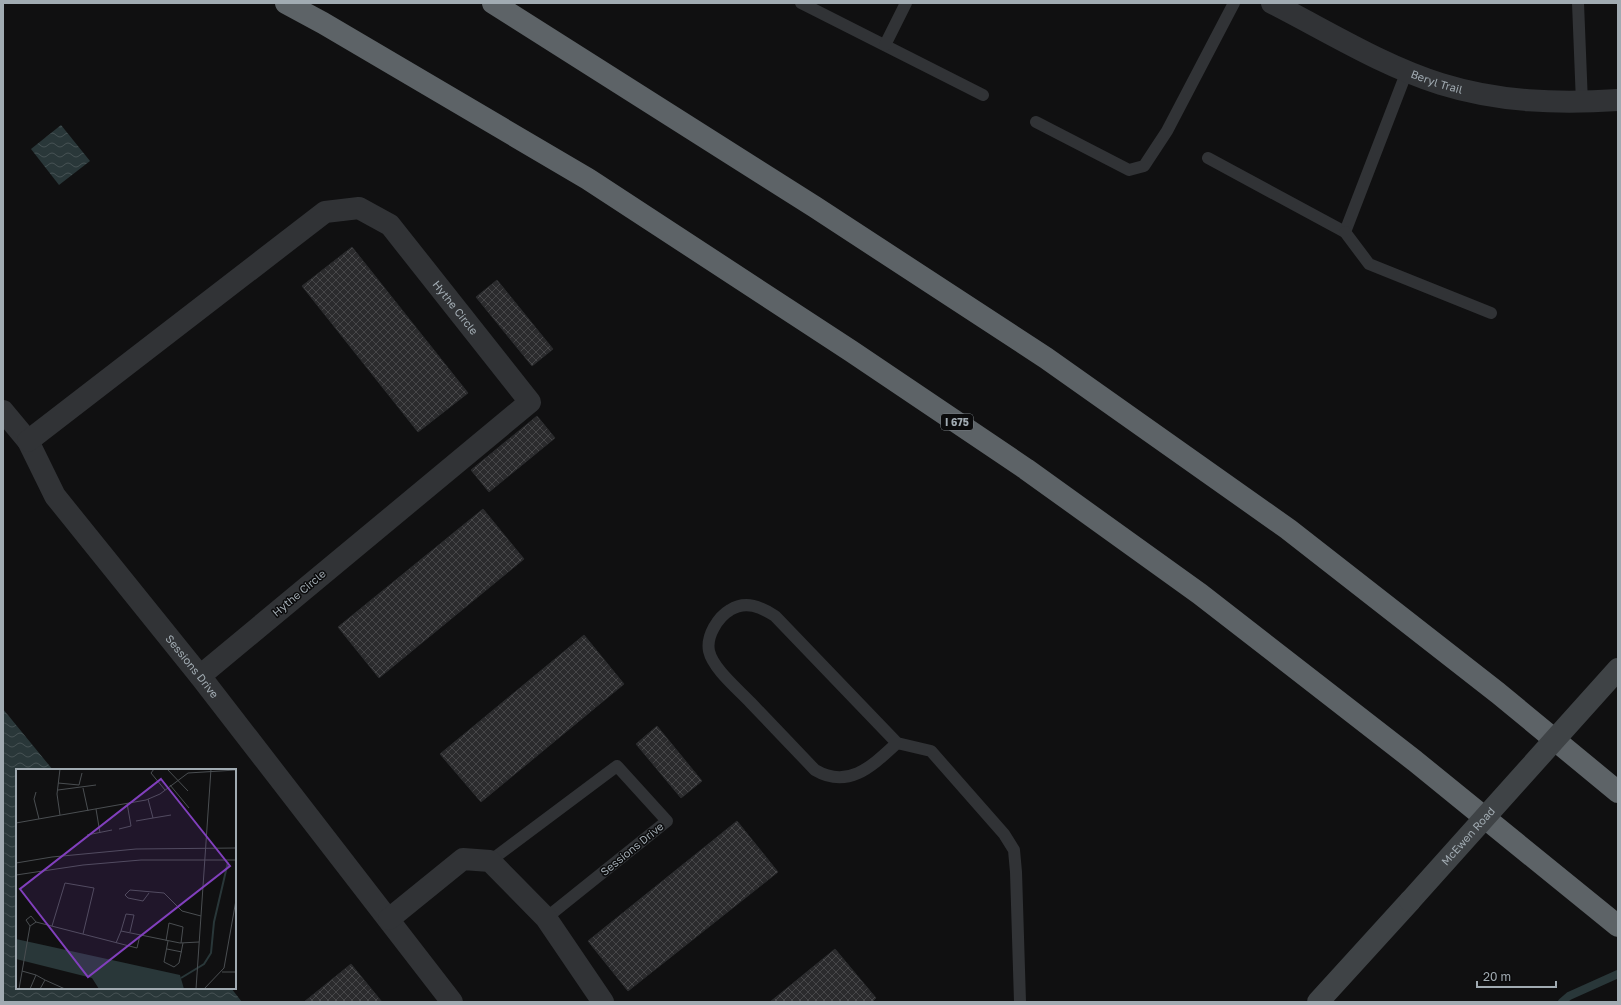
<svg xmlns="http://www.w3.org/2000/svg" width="1621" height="1005" viewBox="0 0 1621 1005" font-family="'Golos Text',sans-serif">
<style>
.water{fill:url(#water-waves)}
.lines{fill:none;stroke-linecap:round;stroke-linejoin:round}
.stream{stroke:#293739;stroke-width:8}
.building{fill:url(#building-cross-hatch);stroke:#2a2b2d}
.lane{stroke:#313336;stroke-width:12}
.street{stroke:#313336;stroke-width:22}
.secondary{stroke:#3f4346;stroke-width:22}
.highway{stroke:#5d6367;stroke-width:22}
.secondary-bridge{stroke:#3f4346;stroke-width:22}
.labels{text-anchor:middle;stroke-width:3;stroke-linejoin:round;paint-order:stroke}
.shield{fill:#0b0b0c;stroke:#747b80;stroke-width:1}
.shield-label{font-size:10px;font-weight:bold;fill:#a1abb2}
.street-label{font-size:11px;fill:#a1abb2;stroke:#0b0b0c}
.inset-river{fill:none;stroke:#293739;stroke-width:2}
.inset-road{fill:none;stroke:#4a4e51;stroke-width:1}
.view{fill:#813fbd;fill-opacity:0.15;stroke:#813fbd;stroke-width:2}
.inset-edge{fill:none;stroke:#a1abb2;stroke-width:2}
</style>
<defs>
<pattern id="water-waves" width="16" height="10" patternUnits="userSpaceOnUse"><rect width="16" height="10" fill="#293739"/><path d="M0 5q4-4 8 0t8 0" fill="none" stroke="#455153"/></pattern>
<pattern id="building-cross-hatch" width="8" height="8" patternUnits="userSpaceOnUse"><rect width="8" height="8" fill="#2b2b2d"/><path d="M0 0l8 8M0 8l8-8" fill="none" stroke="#474749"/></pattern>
</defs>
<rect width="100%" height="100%" fill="#101011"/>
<!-- water -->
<g class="water">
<path d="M61 125 90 161 59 185 31 149Z"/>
<path d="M3 709 53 770H17V988H231L242 1002H3Z"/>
</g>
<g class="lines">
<!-- stream -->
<path class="stream" d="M1562 1002 1569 996 1618 974"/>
</g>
<!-- building -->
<g class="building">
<path d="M352 247 468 393 418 432 302 286Z"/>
<path d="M497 280 553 349 532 366 476 297Z"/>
<path d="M537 416 555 438 489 492 471 470Z"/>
<path d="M483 509 524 559 379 678 338 627Z"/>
<path d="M584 635 624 684 481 802 440 754Z"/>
<path d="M657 726 702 781 681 798 636 744Z"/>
<path d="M737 821 778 872 628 991 588 941Z"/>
<path d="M835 949 876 998 872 1002H770Z"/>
<path d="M351 964 382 1002H304Z"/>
</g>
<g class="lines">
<!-- lane -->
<g class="lane">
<path d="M801 3 983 95"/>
<path d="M1578 3 1582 103"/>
<path d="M885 45 906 3"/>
<path d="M1036 122 1129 170 1144 166 1167 131 1234 3"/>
<path d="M1208 158 1345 232 1407 71"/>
<path d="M1345 232 1369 264 1491 313"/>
<path d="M897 743C873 765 849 790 815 770 794 748 772 725 751 703 739 690 713 669 709 651 706 636 718 617 730 610 746 600 761 607 775 616L897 743 931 751 1004 834 1014 850 1016 872 1020 1002"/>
<path d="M490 861 617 766 667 821 546 918"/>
</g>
<!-- street -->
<g class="street">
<path id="s1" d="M1272 3C1327 31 1383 66 1441 84 1499 102 1558 104 1618 100"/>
<path id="s2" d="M3 411 28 441 55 496 200 676 452 1002"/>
<path id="s3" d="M28 441 325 212 359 208 390 225 530 402 200 676"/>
<path d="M389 919 463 859 490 861 546 918 603 1002"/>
</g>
<!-- secondary -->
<path class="secondary" d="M1318 1002 1410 901"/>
<!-- highway -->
<g class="highway">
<path d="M286 3 323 23 588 179 851 351 1026 469 1200 594 1415 761 1618 926"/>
<path d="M493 3 815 207 1046 358 1288 529 1498 693 1618 792"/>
</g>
<!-- secondary-bridge -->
<path class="secondary-bridge" id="s4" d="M1410 901 1618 669"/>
</g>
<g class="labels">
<!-- shield labels -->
<rect class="shield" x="941" y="414" width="32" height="16" rx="3"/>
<g class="shield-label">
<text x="957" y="426">I 675</text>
</g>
<!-- street labels -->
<g class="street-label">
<text dy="4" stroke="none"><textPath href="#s1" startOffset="183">Beryl Trail</textPath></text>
<text dy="4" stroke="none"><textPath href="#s3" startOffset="550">Hythe Circle</textPath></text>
<text transform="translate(299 593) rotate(-40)" y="4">Hythe Circle</text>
<text dy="4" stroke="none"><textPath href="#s2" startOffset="319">Sessions Drive</textPath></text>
<text dy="4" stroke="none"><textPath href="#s4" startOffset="87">McEwen Road</textPath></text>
<text transform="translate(632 849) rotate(-39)" y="4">Sessions Drive</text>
</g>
</g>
<!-- overview -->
<g transform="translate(16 769)">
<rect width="220" height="220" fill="#101011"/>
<path d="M0 170 164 206 168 220H83L76 209 0 190Z" fill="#293739"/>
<path class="inset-river" d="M165 209 188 195 195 184 198 153 212 93"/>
<path class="inset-road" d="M44 0 41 25 44 46M138 0 135 4 149 21M151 0 172 22M42 14 63 16 66 4M154 16 173 39M67 19 72 42M42 21 80 16M20 23 18 30 23 50M80 40 84 64M137 49 155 46M120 52 137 49 132 30M0 54 130 31 144 25 172 4 220 1M103 60 115 57 111 34M71 66 96 61M0 94 36 88 120 80 220 79M0 106 67 96 125 91H220M133 124 127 132 112 129 109 126 114 121 148 124 166 142 185 147M20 153 121 179 124 166M36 157 49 114 78 119 67 165M105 162 110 145 118 146 114 163M150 172 153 154 167 158 165 174M152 172 148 193 158 198 163 194 167 174M100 174 105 162 164 174 183 173M151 180 166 183M6 202 20 206M206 203H220M29 211 49 220M3 220 14 157 20 153 15 147 10 151 14 157M14 220 20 206 29 211 24 220M180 220 195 0M188 220 208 199 220 131"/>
<path class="view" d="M145 10 214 97 72 208 4 120Z"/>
<rect width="220" height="220" class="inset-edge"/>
</g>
<!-- border -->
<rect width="1621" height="1005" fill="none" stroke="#a1abb2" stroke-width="8"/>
<!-- scale -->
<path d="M1477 981v6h79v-6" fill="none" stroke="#a1abb2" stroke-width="2"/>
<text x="1483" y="981" font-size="12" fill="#a1abb2" stroke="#0b0b0c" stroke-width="3" paint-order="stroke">20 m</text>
</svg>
